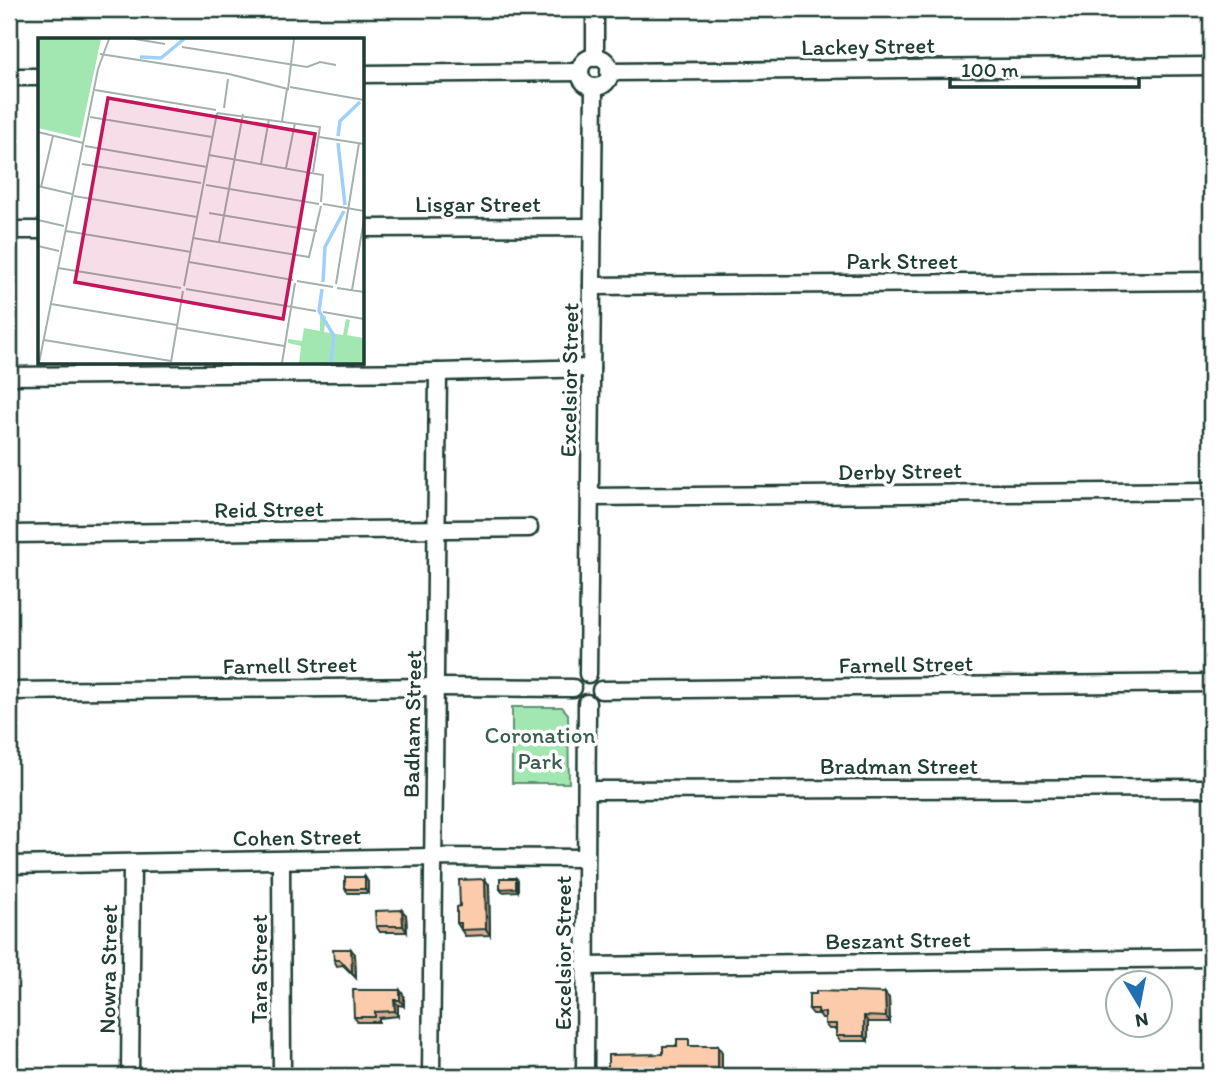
<svg xmlns="http://www.w3.org/2000/svg" width="1220" height="1085" viewBox="0 0 1220 1085" font-family="Itim,sans-serif">
<style>
.green{fill:#a2e7b2;stroke:#609273;stroke-width:2}
.lines{fill:none;stroke-linecap:round;stroke-linejoin:round}
.minor-casing{stroke:#1f3d34;stroke-width:21}
.minor{stroke:#fff;stroke-width:16}
.wall{fill:#d9af93;stroke:#1f3d34;stroke-width:2}
.shaded-wall{fill:#b08e78;stroke:#1f3d34;stroke-width:2}
.building{fill:#fccbab;stroke:#1f3d34;stroke-width:2}
.labels{text-anchor:middle;stroke-width:7;stroke-linejoin:round;paint-order:stroke}
.street-label{font-size:23px;fill:#1f3d34;stroke:#fff}
.park-label{font-size:23px;fill:#395f4d;stroke:#fff}
.inset-river{fill:none;stroke:#9fd0fc;stroke-width:3.5}
.inset-road{fill:none;stroke:#a5b1ae;stroke-width:2}
.view{fill:#c2185b;fill-opacity:0.15;stroke:#c2185b;stroke-width:3.5}
.inset-edge{fill:none;stroke:#1f3d34;stroke-width:3.5}
</style>
<rect width="100%" height="100%" fill="#fff"/>
<filter id="ink" filterUnits="userSpaceOnUse"><feTurbulence type="fractalNoise" baseFrequency=".0143" numOctaves="2"/><feDisplacementMap in="SourceGraphic" scale="14" xChannelSelector="R" yChannelSelector="G"/><feConvolveMatrix kernelMatrix="1 2 1 2 8 2 1 2 1" color-interpolation-filters="sRGB"/></filter>
<g filter="url(#ink)">
<!-- green -->
<path class="green" d="M512 707H562L568 714 569 783H512Z"/>
<g class="lines">
<defs>
<g id="minor">
<circle cx="595" cy="72" r="15"/>
<path d="M595 58V9"/>
<path d="M609 72 1211 66"/>
<path d="M362 74 580 72"/>
<path d="M9 77H40"/>
<path d="M362 228 593 227"/>
<path d="M9 230H40"/>
<path d="M592 286 1211 281"/>
<path d="M9 376 438 372 591 368"/>
<path d="M590 497 1211 491"/>
<path d="M9 534 529 528"/>
<path d="M588 674 594 87"/>
<path d="M601 690 1211 683"/>
<path d="M9 691 435 687 573 688"/>
<path d="M588 790 1211 788"/>
<path d="M281 861 282 1076"/>
<path d="M9 865 433 857 586 858"/>
<path d="M585 966 1211 958"/>
<path d="M130 1076 132 863"/>
<path d="M431 1076 438 372"/>
<path d="M585 1076 587 703"/>
</g>
</defs>
<!-- minor casing -->
<use href="#minor" class="minor-casing"/>
<!-- minor -->
<use href="#minor" class="minor"/>
</g>
<!-- wall -->
<g class="wall">
<path d="M365 877 368 882V893H348L345 889Z"/>
<path d="M518 880V891L502 892 500 889Z"/>
<path d="M489 885 490 935 465 936 457 923Z"/>
<path d="M406 915 407 932H380L376 926Z"/>
<path d="M355 954 356 978 343 965 337 966 334 960Z"/>
<path d="M400 990 404 996V1006L398 1005V1016L379 1018V1022H358L354 1017Z"/>
<path d="M889 998 890 1022H868V1041H840L836 1036V1029H829L825 1024V1018H822L819 1014H813L809 1009Z"/>
</g>
<!-- shaded-wall -->
<g class="shaded-wall">
<path d="M365 877 368 882V893L365 889Z"/>
<path d="M516 878 518 880V891L516 888Z"/>
<path d="M485 879 489 885 490 935 486 929Z"/>
<path d="M402 910 406 915 407 932 403 926Z"/>
<path d="M351 949 355 954 356 978 352 973Z"/>
<path d="M400 990 404 996V1006L400 1000Z"/>
<path d="M885 993 889 998 890 1022 886 1017Z"/>
<path d="M394 1000 398 1005V1016L395 1011Z"/>
<path d="M864 1016 868 1022V1041L864 1036Z"/>
<path d="M718 1046 722 1052V1076H718Z"/>
</g>
<!-- building -->
<g class="building">
<rect x="345" y="877" width="20" height="12"/>
<path d="M500 878H516V888L500 889Z"/>
<path d="M485 879 486 929 461 930V923H457V907L460 906 459 880Z"/>
<path d="M402 910 403 926H376L375 911Z"/>
<path d="M333 949H351L352 973 340 960H334Z"/>
<path d="M353 990H400V1000H394L395 1011 375 1012V1017H354Z"/>
<path d="M816 991 885 993 886 1017 864 1016V1036H836V1024H825V1013H818V1009H809V994H816Z"/>
<path d="M677 1039H689V1046H718V1076H608V1055L663 1054V1046H677Z"/>
</g>
</g>
<g class="labels">
<!-- street labels -->
<g class="street-label">
<text transform="translate(868 46) rotate(-1)" y="8">Lackey Street</text>
<text x="478" y="212">Lisgar Street</text>
<text x="902" y="269">Park Street</text>
<text transform="translate(569 380) rotate(-89)" y="8">Excelsior Street</text>
<text transform="translate(900 471) rotate(-1)" y="8">Derby Street</text>
<text transform="translate(269 509) rotate(-1)" y="8">Reid Street</text>
<text transform="translate(906 664) rotate(-1)" y="8">Farnell Street</text>
<text transform="translate(290 665) rotate(-1)" y="8">Farnell Street</text>
<text transform="translate(412 724) rotate(-89)" y="8">Badham Street</text>
<text x="899" y="774">Bradman Street</text>
<text transform="translate(297 837) rotate(-1)" y="8">Cohen Street</text>
<text transform="translate(898 940) rotate(-1)" y="8">Beszant Street</text>
<text transform="translate(563 953) rotate(-90)" y="8">Excelsior Street</text>
<text transform="translate(108 969) rotate(-89)" y="8">Nowra Street</text>
<text transform="translate(259 969) rotate(-90)" y="8">Tara Street</text>
</g>
<!-- park labels -->
<g class="park-label">
<text x="540" y="743">Coronation<tspan x="540" dy="26">Park</tspan></text>
</g>
</g>
<!-- overview -->
<g transform="translate(38 38)">
<rect width="326" height="326" fill="#fff"/>
<path d="M0 1H63L42 100 0 90ZM282 277 288 278 286 294 305 297 308 281 312 282 309 297 325 300V325H261L263 308 250 305V301L264 303 266 290 282 293Z" fill="#a2e7b2"/>
<path class="inset-river" d="M102 19 123 20 146 1M300 98 302 83 322 64M300 105 307 167M285 244 287 209 306 173M284 251 281 273 296 298 293 325"/>
<path class="inset-road" d="M97 1 127 6M144 9 269 29 282 24 298 27M62 16 191 36 250 51 256 1M252 49 326 62M57 52 178 72M186 70 190 41M179 75 282 89 275 134M52 79 174 99M244 83 249 51M0 94 45 105M281 99 326 106M47 108 169 129M171 117 285 137 283 164M44 126 163 145M223 126 231 81M248 130 257 85M168 147 281 166M0 148 34 156M3 149 15 98M36 158 159 179M285 166 326 173M171 175 279 193M0 182 26 188M28 193 153 214M155 200 271 219 283 168M181 204 205 76M0 208 21 213M151 224 255 242M20 230 143 250M259 243 295 249M298 246 321 105M146 248 179 75M299 250 326 254M148 251 278 273M314 252 326 182M13 266 139 287M285 274 326 281M139 290 246 308M6 302 133 323M133 324 145 253M1 325 60 31 71 1M244 325 257 245"/>
<path class="view" d="M70 60 277 96 245 281 37 244Z"/>
<rect width="326" height="326" class="inset-edge"/>
</g>
<!-- margin -->
<rect width="1220" height="1085" fill="none" stroke="#fff" stroke-width="35"/>
<rect x="18" y="18" width="1185" height="1050" fill="none" stroke="#1f3d34" stroke-width="2.5" filter="url(#ink)"/>
<!-- north arrow -->
<g transform="translate(1139 1004) rotate(170)"><circle r="33" fill="#ffffff" stroke="#a5b1ae" stroke-width="2"/>
<path d="M0-5L12 26L0 18L-12 26Z" fill="#1f6fb2"/>
<text y="-10" font-size="19" font-weight="bold" text-anchor="middle" fill="#1f3d34">N</text>
</g>
<!-- scale -->
<path d="M950 77v10h189v-10" fill="none" stroke="#1f3d34" stroke-width="3.5"/>
<text x="961" y="77" font-size="21" fill="#1f3d34" stroke="#ffffff" stroke-width="5" paint-order="stroke">100 m</text>
</svg>
